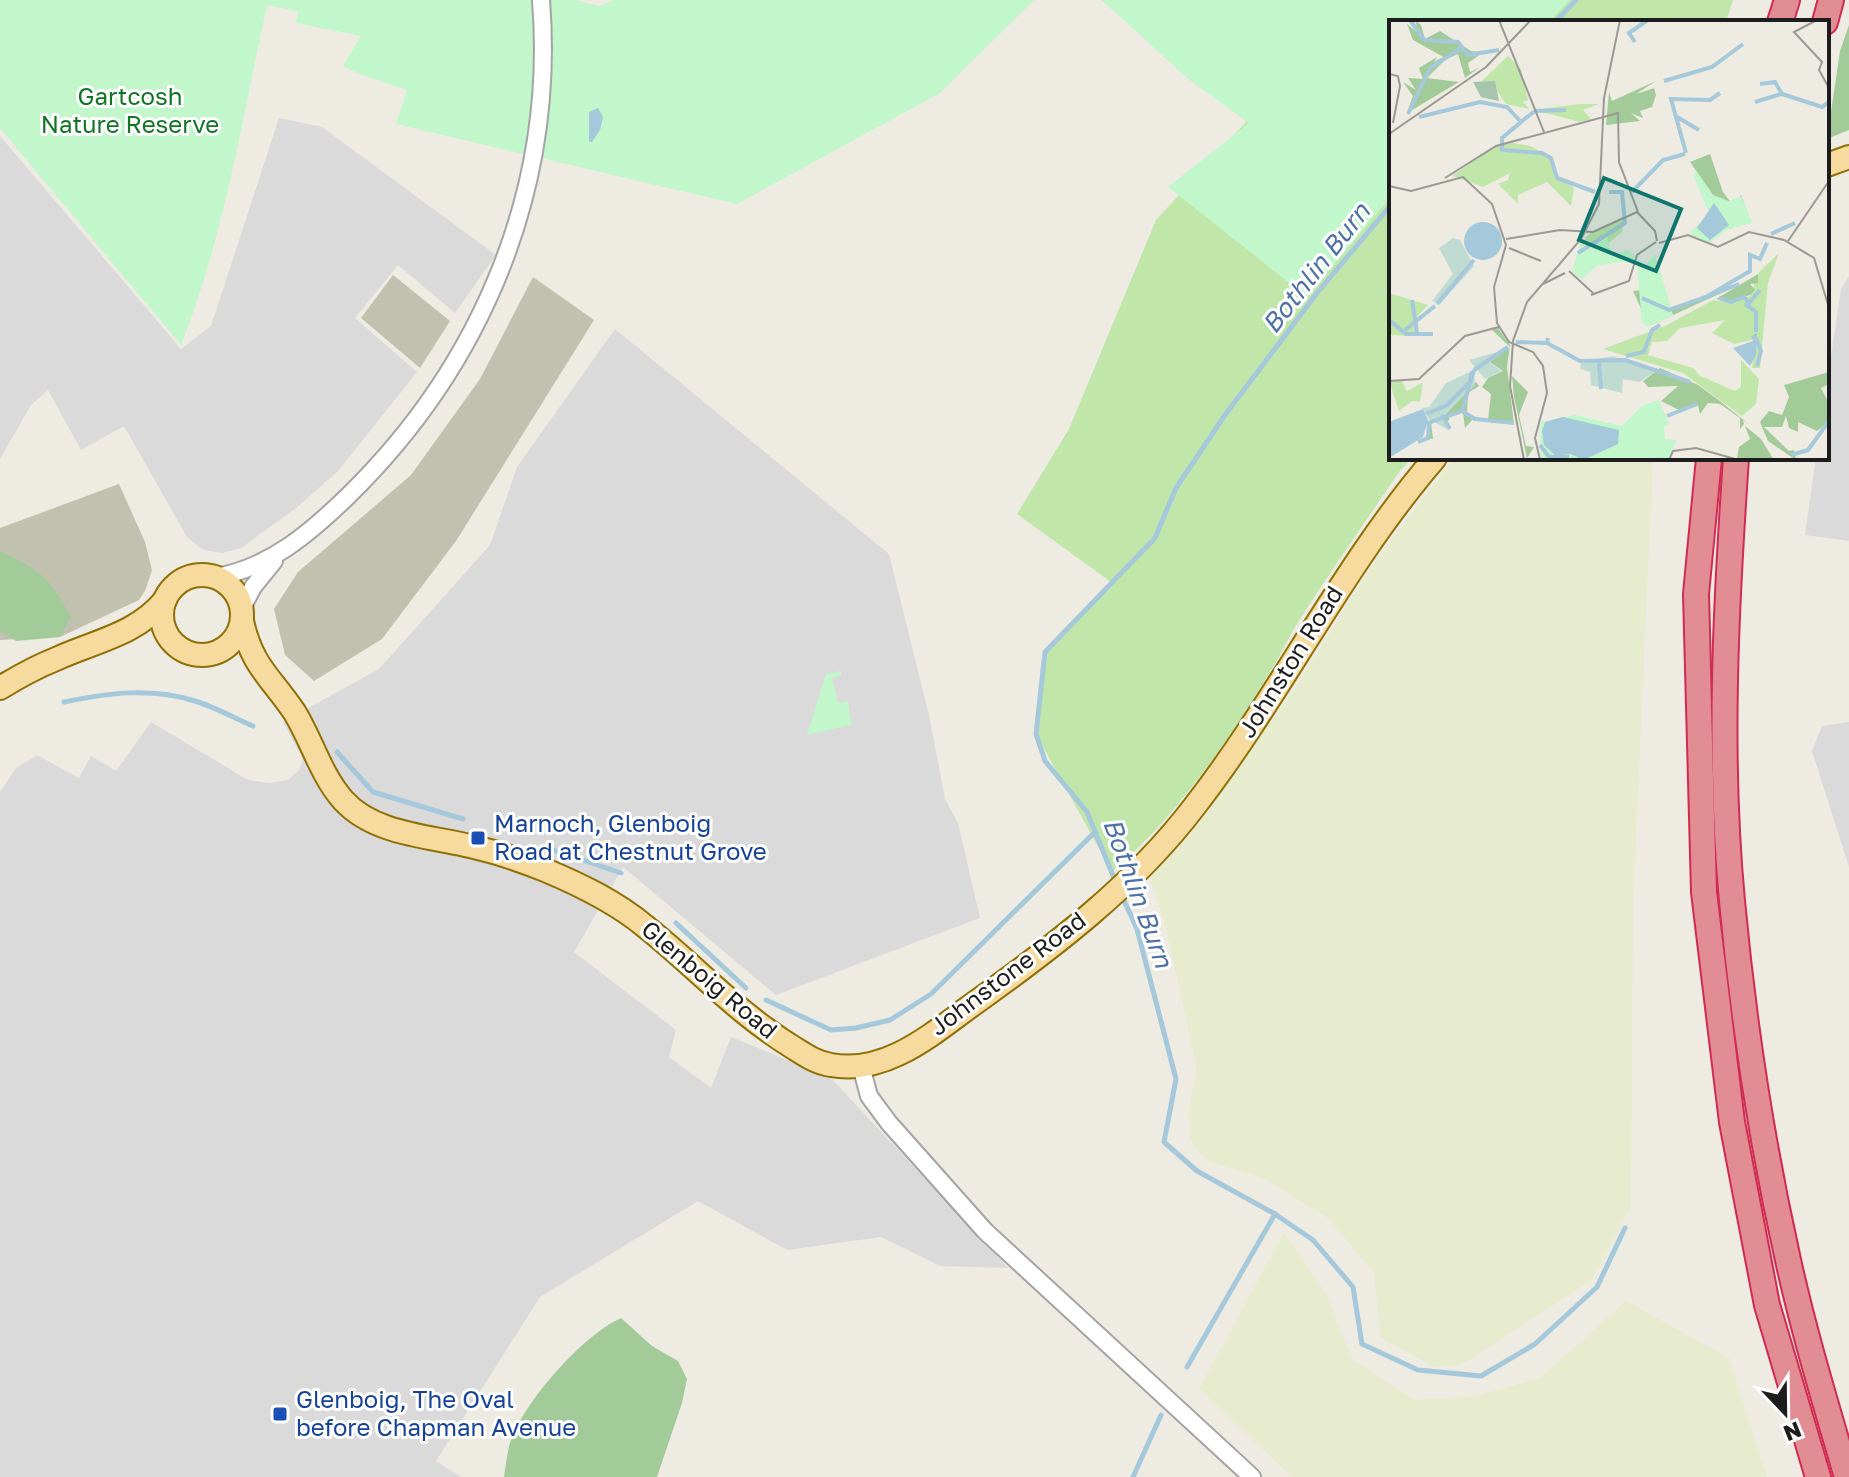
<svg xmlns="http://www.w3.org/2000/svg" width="1849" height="1477" viewBox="0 0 1849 1477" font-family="'Golos Text',sans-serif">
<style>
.residential{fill:#dbdada}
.construction{fill:#c0c2af}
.farmland{fill:#e7eccf}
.grass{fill:#c1e6aa}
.forest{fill:#a3cb99}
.park{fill:#c1f7cb}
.water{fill:#a5c8da}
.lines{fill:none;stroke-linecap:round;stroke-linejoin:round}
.stream{stroke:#a5c8da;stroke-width:5}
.minor-casing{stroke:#a4a4a4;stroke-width:20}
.major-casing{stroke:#8f7006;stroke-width:26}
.highway-casing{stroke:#d02b52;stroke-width:28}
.minor{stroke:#fff;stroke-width:16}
.major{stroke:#f7da9e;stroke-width:22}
.highway{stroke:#e28d94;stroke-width:24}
.transit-dot{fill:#1a4fb4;stroke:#fff;stroke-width:3}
.labels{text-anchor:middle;stroke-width:6;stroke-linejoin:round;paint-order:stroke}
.park-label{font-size:24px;fill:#107623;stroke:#fff}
.street-label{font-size:24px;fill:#1d1d1d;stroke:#fff}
.transit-label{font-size:24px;fill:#164399;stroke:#fff;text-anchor:start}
.water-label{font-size:26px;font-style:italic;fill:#4e71a8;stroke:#fff}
.inset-river{fill:none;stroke:#a5c8da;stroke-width:4}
.inset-road{fill:none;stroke:#9a9994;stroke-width:2}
.view{fill:#0f766e;fill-opacity:0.15;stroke:#0f766e;stroke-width:4}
.inset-edge{fill:none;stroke:#1d1d1d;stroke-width:4}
</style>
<rect width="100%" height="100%" fill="#eeebe3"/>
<!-- residential -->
<g class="residential">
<path d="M279 118 322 127 496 255 455 313 398 265 355 318 417 372 338 471 295 509 241 548 222 553 203 550 187 537 124 426 81 450 48 390 31 405 0 459V136L181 349 211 326Z"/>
<path d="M1849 276V541L1805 535 1816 458H1827V383L1841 289Z"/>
<path d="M615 329 889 554 929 715 945 799 958 823 980 918 776 995 623 867 574 952 676 1030 669 1057 711 1088 731 1037 831 1078 1008 1268 940 1266 881 1237 787 1250 698 1201 540 1297 436 1461 461 1477H0V792L16 768 37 755 79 778 91 756 116 771 151 722 248 780 269 783 288 780 299 770 303 759 283 722 379 669 490 545 517 467Z"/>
<path d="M1849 722V867L1812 751 1822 726Z"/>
</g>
<!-- construction -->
<g class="construction">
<path d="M393 275 450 321 420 368 361 318Z"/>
<path d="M533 277 594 320 456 541 382 639 314 681 285 655 274 609 298 572 411 475 480 379Z"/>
<path d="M119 484 145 542 152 570 145 591 139 600 60 637 0 640V528Z"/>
</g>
<!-- farmland -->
<g class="farmland">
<path d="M1454 458H1653L1633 906 1631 1205 1592 1280 1469 1360 1454 1366 1434 1367 1380 1337 1374 1273 1328 1218 1263 1178 1208 1161 1199 1152 1190 1138 1189 1109 1197 1069 1167 931 1149 875 1284 705 1376 559Z"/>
<path d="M1284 1232 1327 1295 1352 1359 1415 1400 1477 1396 1540 1378 1626 1301 1729 1358 1767 1477H1292L1199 1389Z"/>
</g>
<!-- grass -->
<path class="grass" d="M1101 0H1733L1726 22H1391V458H1412L1399 472C1366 521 1332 569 1300 619 1289 636 1281 655 1270 672 1227 743 1175 818 1112 872L1036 734 1045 652 1111 582 1017 514 1069 429 1156 220 1247 121Z"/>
<!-- forest -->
<g class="forest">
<path d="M1849 25V130L1827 139 1840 51Z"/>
<path d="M0 551C40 570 50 578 71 617L60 637 16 641 0 631Z"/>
<path d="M621 1318 652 1346 678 1361 687 1379 682 1403 657 1477H504C506 1465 507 1451 511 1440 525 1401 583 1335 621 1318Z"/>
</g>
<!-- park -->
<g class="park">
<path d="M0 0H573L600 6 614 0H1034L940 93 737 204 396 124 407 90 359 74 343 66 361 36 296 23 298 11 267 5C242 120 224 236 181 345L0 128Z"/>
<path d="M1102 0H1570L1549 22H1391V197L1307 297 1168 187 1249 123 1187 78Z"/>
<path d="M841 671V675L832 678 838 703 848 701 851 725 807 735 826 674Z"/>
</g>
<!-- water -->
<path class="water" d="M598 108 603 117 600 130 592 142H589V112Z"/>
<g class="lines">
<!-- stream -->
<g class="stream">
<path d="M1555 22 1576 0"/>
<path d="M64 702C108 693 151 687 195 701 215 707 234 718 253 726"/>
<path d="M337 752 373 792 463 819"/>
<path d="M553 850 621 873"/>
<path d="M1116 883 1087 812 1045 761 1036 734 1045 652 1155 538 1176 488 1225 415 1317 293 1391 205"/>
<path d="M1122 896 1137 929 1176 1079 1164 1142 1197 1171 1275 1214 1313 1240 1353 1287 1362 1344 1418 1370 1481 1376 1535 1344 1597 1287 1625 1228"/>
<path d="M676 923 746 988"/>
<path d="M766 1000 831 1030 856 1028 890 1020 931 994 1094 833"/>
<path d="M1187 1367 1275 1214"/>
<path d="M1133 1477 1161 1415"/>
</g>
<defs>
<g id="minor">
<path d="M216 577C269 568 310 533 348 496 482 365 556 189 541 0"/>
<path d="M242 608 253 587 274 561"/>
<path d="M861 1066 869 1096 889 1123 985 1231 1252 1477"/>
</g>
<g id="major">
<path d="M1827 165 1849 157"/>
<circle cx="202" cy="615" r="40"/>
<path d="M242 621C252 667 271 677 295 713 312 741 321 775 343 800 376 837 437 836 482 849 503 854 525 862 545 870 581 885 616 902 646 927 696 967 738 1014 794 1048 805 1055 817 1063 831 1065 885 1075 931 1035 972 1005 1052 948 1134 886 1194 807 1281 695 1342 566 1435 458"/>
<path d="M0 688C18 677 36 667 56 659 95 641 136 635 165 600"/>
</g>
<g id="highway">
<path d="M1780 22 1787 0"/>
<path d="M1825 22 1831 0"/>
<path d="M1709 458 1696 594 1704 892 1732 1122 1767 1305 1818 1477"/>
<path d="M1736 458C1726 604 1718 754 1732 901 1743 1019 1762 1144 1788 1260 1804 1333 1826 1405 1847 1477"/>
</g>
</defs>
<!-- minor casing -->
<use href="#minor" class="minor-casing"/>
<!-- major casing -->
<use href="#major" class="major-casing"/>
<!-- highway casing -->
<use href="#highway" class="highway-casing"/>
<!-- minor -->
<use href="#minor" class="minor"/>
<!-- major -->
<use href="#major" class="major"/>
<!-- highway -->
<use href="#highway" class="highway"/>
</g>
<!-- markers -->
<g class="transit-dot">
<rect x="470" y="830" width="16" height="16" rx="4"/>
<rect x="272" y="1406" width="16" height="16" rx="4"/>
</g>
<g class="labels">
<!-- park labels -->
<g class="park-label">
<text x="130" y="105">Gartcosh<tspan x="130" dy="28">Nature Reserve</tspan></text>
</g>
<!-- street labels -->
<g class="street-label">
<text transform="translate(1291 662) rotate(-58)" y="8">Johnston Road</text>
<text transform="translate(1008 974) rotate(-37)" y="8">Johnstone Road</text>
<text transform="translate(709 980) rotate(40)" y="8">Glenboig Road</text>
</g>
<!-- transit labels -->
<g class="transit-label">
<text x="494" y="832">Marnoch, Glenboig<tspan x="494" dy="28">Road at Chestnut Grove</tspan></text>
<text x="296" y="1408">Glenboig, The Oval<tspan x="296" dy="28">before Chapman Avenue</tspan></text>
</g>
<!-- water labels -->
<g class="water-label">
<text transform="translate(1316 268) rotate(-52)" y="9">Bothlin Burn</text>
<text transform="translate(1138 893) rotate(70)" y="9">Bothlin Burn</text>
</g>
</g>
<!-- overview -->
<g transform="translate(1389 20)">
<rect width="440" height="440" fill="#eeebe3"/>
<path d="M119 36 132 49 139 80 134 82 140 89 117 84 107 69 92 62ZM190 84H210L194 90 202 99 191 102 145 90ZM123 123 141 126 162 138 167 156 185 168 182 186 158 162 129 175V184L109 164 119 160 121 153 94 167 63 156 107 126ZM235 196 233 212 217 225 222 234 190 227 201 213ZM390 233 379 263 371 348H363L367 319 345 324 323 313 336 300 291 308 278 321 263 322 259 335 304 348 311 356 346 371 352 367V340L370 359 367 384 353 396 294 353 214 329 276 306 324 280 341 283 361 276 369 253ZM0 273 39 285 28 297 29 316 0 315ZM12 360 18 371 34 362 31 382 23 381 10 391 0 361Z" fill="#c1e6aa"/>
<path d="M26 0 32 5 36 19 51 11 82 31 95 32 79 43 81 52 91 47 76 58 69 34 58 39 24 20 18 4 30 14ZM48 37 45 42 52 38 54 42 38 58 70 62 18 93 24 76 14 62 27 70 19 58 34 59 30 48ZM267 61 247 74 265 68 267 75 263 87 251 91 254 98 242 93 251 101 217 105 220 72 223 81ZM321 134 334 172 343 184 352 175 362 202 339 209 326 178 301 142ZM369 254V263L361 264 366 270 361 275 341 282 327 279ZM341 269 260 306 244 271 254 270 283 288ZM109 308 121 325 118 347 125 404 99 400 102 374 93 367 99 358 114 351 101 342 121 327 103 310ZM271 348 309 365 331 381 361 405 354 400 355 404 351 409V398L331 384 319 383 311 394 309 385 292 391 272 381 289 366 259 367 254 361ZM440 352V364L432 368 440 383V401L428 411 409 402V412L400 408 397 396 393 407H375L400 431 405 430 407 440 379 421 371 402 380 391 393 395 400 377 395 365ZM123 356 139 372 130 395 137 426 145 427 138 438 125 377ZM87 362 90 366 79 373 78 392 85 398 76 408 74 392 61 396 58 405 55 399 42 402 44 419 37 418 41 400 55 396ZM356 406 372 419 385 440 348 438 350 427 361 419Z" fill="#a3cb99"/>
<path d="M64 218 71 220 85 246 51 284 43 281 64 254 50 228ZM115 330 100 342 113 351 96 359 80 340ZM224 336 244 343 270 349 250 362 234 359 233 373 202 365 201 352 191 349 192 342ZM85 350 86 365 53 397 59 410 40 399 33 388 40 387 57 363Z" fill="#c0dbd2"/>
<path d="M106 61 110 81 92 77 84 62Z" fill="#a5c6ad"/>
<path d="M308 152 324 175 340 181 352 176 363 203 341 208 320 223 300 214 320 193 304 155ZM218 216 222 234 240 230 256 246 266 234 284 295 258 307 253 303 248 245 242 241 209 245 193 259 183 252 190 227ZM270 380 280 404 275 407 276 419 287 420 279 440H152L151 402 186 395 233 406 254 385Z" fill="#c1f7cb"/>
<path d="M325 183 340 205 321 220 308 208ZM75 221a19 19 0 1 1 38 0a19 19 0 1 1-38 0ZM368 313 367 335 361 346 344 328 364 321 362 316ZM34 389 39 400 34 417 0 438V402ZM174 397 230 410 229 424 194 440 182 434 167 436 155 425 153 411 156 402Z" fill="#a5c8da"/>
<path class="inset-river" d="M21 0 35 20 69 22 79 35 110 30M246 22 240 13 259 0M275 61 323 47 354 24M371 64 386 62 393 74 433 87 440 82M366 82 392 74M19 94 41 48 72 28M30 97 91 82 118 87 132 102 113 118V130L153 133 162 138 168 158 206 172M288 97 310 110M133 101 146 91 177 90M297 133 282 79 321 80 331 73M243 172 274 140 296 134M382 214 406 203M189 233 236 203 233 172H220M317 277 350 264M253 278 280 290 317 277 361 251V235L371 239 378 223M330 278 342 282 355 277 360 283 371 270M23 280 28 313M48 284 85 240M356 284 367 292V312M0 300 17 314H44M16 310 46 286M367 318 372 331 368 346M127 322 158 323 159 318M158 323 191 341 236 340 301 362M237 336 255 332 263 310 271 305M210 343 212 369M85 350 73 391 86 399 125 403M85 350 119 327M37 394 58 385 81 362 83 351M278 396 308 384M61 409 54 397 71 392M29 422 39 418 40 403 55 397M151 425 160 437H180M402 435 419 430 440 401"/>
<path class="inset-road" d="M110 0 155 112M428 0 405 12 433 42 430 50 440 68M0 54 9 56 11 66 4 103M0 114 97 47 142 0M56 158 107 126 229 93 230 142 249 192M0 166 22 171 74 157 103 184 117 225 105 267 108 303 120 322 144 332 154 346 158 373 146 418 151 440M117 219 171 210 204 212 248 192 266 211 268 221M399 221 440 161M270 223 299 215 329 227 360 212 395 220 425 238 440 288M120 228 152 241M180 251 205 274M154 264 176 253M207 273 202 275 240 261 248 235 267 222M0 361 30 359 76 316 110 307M50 440H88M135 440 121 366 124 321 138 282 192 219 210 184 215 78 231 0M280 440 284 431 307 428 350 440"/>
<path class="view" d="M215 158 292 189 267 251 190 220Z"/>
<rect width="440" height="440" class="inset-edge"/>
</g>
<!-- north arrow -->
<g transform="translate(1785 1413) rotate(158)" stroke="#ffffff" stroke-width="6" paint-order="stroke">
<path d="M0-6L14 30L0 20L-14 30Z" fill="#1d1d1d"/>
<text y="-12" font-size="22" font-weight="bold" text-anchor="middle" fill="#1d1d1d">N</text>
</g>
</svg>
